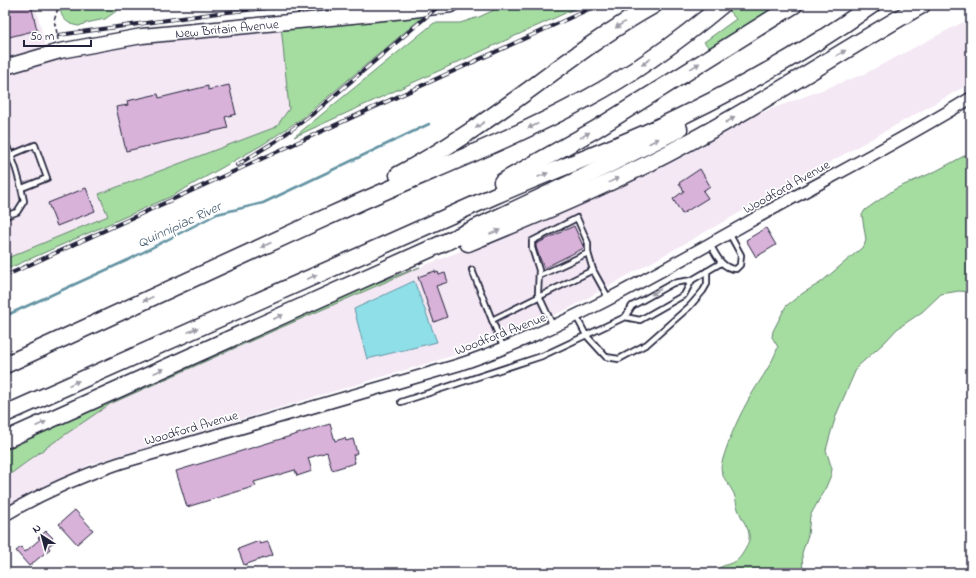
<svg xmlns="http://www.w3.org/2000/svg" width="976" height="578" viewBox="0 0 976 578" font-family="'Indie Flower',sans-serif">
<style>
.built{fill:#f4e8f4}
.green{fill:#a5dda1;stroke:#64806e}
.water{fill:#8fdfe9;stroke:#6393a3}
.lines{fill:none;stroke-linecap:round;stroke-linejoin:round}
.stream{stroke:#6393a3;stroke-width:2.5}
.building{fill:#d9b2da;stroke:#22223b}
.service-casing{stroke:#22223b;stroke-width:8}
.tertiary-casing{stroke:#22223b;stroke-width:14}
.primary-casing{stroke:#22223b;stroke-width:17}
.motorway-casing{stroke:#22223b;stroke-width:19}
.path{stroke:#22223b;stroke-width:1.5;stroke-dasharray:4 3;stroke-linecap:butt}
.service{stroke:#fff;stroke-width:4.5}
.tertiary{stroke:#fff;stroke-width:11}
.primary{stroke:#fff;stroke-width:14}
.motorway{stroke:#fff;stroke-width:16}
.rail-casing{stroke:#22223b;stroke-width:4}
.rail{stroke:#fff;stroke-width:2.5;stroke-dasharray:8;stroke-linecap:butt}
.oneway{fill:#9c9ca7}
.labels{text-anchor:middle;stroke-width:3.5;stroke-linejoin:round;paint-order:stroke}
.street-label{font-size:13px;fill:#22223b;stroke:#fff}
.water-label{font-size:14px;font-style:italic;fill:#435b6f;stroke:#fff}
</style>
<rect width="100%" height="100%" fill="#fff"/>
<filter id="ink" filterUnits="userSpaceOnUse"><feTurbulence type="fractalNoise" baseFrequency=".025" numOctaves="2"/><feDisplacementMap in="SourceGraphic" scale="8" xChannelSelector="R" yChannelSelector="G"/><feConvolveMatrix kernelMatrix="1 2 1 2 8 2 1 2 1" color-interpolation-filters="sRGB"/></filter>
<g filter="url(#ink)">
<!-- built -->
<g class="built">
<path d="M5 5H35L48 55 5 67Z"/>
<path d="M963 22 971 32V83L568 309 462 353 91 464 5 511V478L47 447 110 404 273 331 420 267 587 202 753 116 864 74Z"/>
<path d="M281 25 289 109 276 128 100 194 108 216 5 259V74L64 56 164 38Z"/>
</g>
<!-- green -->
<g class="green">
<path d="M62 5H125L105 19 86 23 79 26C68 25 57 16 62 5Z"/>
<path d="M505 5H583L294 137 434 23H460L479 17Z"/>
<path d="M736 5H779L710 49 704 42 736 19 729 11Z"/>
<path d="M425 15 304 117 262 145 172 196 5 270V259L108 216 99 194 276 127 289 109 281 25 412 17Z"/>
<path d="M971 155V292L959 291 941 294 922 312 897 329 885 342 857 367 837 413 831 432 826 450 832 469 831 475 826 487 810 516 808 535 802 553 803 573H714C722 562 735 566 741 556 757 533 746 530 738 509 736 504 736 499 734 494 729 483 718 475 722 462 729 438 740 413 753 392 762 377 772 364 778 347L772 337 773 331 786 306 803 293 820 283 864 246 866 240 862 215 865 210 895 189 936 171 964 156Z"/>
<path d="M420 267 273 331 110 404 47 447 5 478V447L344 295Z"/>
</g>
<!-- water -->
<path class="water" d="M414 281 437 342 367 359 354 309Z"/>
<g class="lines">
<!-- stream -->
<path class="stream" d="M5 316 128 260 217 214 263 203 429 124"/>
</g>
<!-- building -->
<g class="building">
<path d="M5 5H31L37 30 5 38Z"/>
<path d="M229 85 236 114 225 117 228 128 126 151 116 107 128 105 127 101 158 94 159 98 208 86V90Z"/>
<path d="M700 169 710 186 703 191 708 198 682 214 673 199 684 191 679 183Z"/>
<path d="M86 188 95 211 57 226 48 203Z"/>
<path d="M574 226 584 248 544 268 539 256 536 247V244Z"/>
<path d="M766 228 776 245 756 257 746 240Z"/>
<path d="M435 271 436 273 438 272 439 275 445 273 448 282 436 286 447 317 434 322 418 277Z"/>
<path d="M330 424 335 441 345 438 346 441 353 439 357 453 353 455 355 463 332 470 327 452 308 458 312 471 297 476 295 470 254 482 256 486 187 507 176 471Z"/>
<path d="M75 510 93 530 77 544 59 524Z"/>
<path d="M46 531 53 538 51 539 54 542 48 546 50 549 29 566 16 551 21 547 25 552 40 539 38 538Z"/>
<path d="M259 541 260 544 268 542 273 555 244 565 238 549Z"/>
</g>
<g class="lines">
<defs>
<g id="service">
<path d="M5 142C14 160 20 180 24 201L17 212 5 216"/>
<path d="M11 155 35 145 47 178 22 188"/>
<path d="M710 244C716 255 722 269 736 269L740 265 741 255 729 233"/>
<path d="M472 270 492 320"/>
<path d="M539 276 588 253"/>
<path d="M576 316 586 335 606 357 619 359 647 344 690 306 703 291 707 284V271"/>
<path d="M625 317 640 320 684 295 692 280"/>
<path d="M553 326 538 294 539 270 532 248V241L577 218 588 243V253L593 270 609 299"/>
<path d="M504 349 492 320 593 270"/>
<path d="M401 402 542 356 625 317 632 306 673 283 692 280 721 263"/>
</g>
<path id="tertiary" d="M5 515C42 493 80 476 120 463L458 365C510 348 558 325 607 300 654 275 701 249 747 223 822 181 898 143 971 98"/>
<g id="primary">
<path id="s1" d="M5 67 60 51 142 36 405 11 451 5"/>
</g>
<g id="motorway">
<path d="M398 175C445 150 489 119 533 87 572 58 611 29 654 5"/>
<path d="M502 182 596 129 794 5"/>
<path d="M468 243C544 212 621 180 693 140 771 98 845 49 922 5"/>
<path d="M5 365C123 311 240 256 358 203 434 169 513 139 586 99 635 73 680 40 722 5"/>
<path d="M5 414C168 341 331 268 494 196 544 174 596 155 646 133 724 97 802 55 872 5"/>
<path d="M5 440 448 241 582 178 679 129"/>
</g>
</defs>
<!-- service casing -->
<use href="#service" class="service-casing"/>
<!-- tertiary casing -->
<use href="#tertiary" class="tertiary-casing"/>
<!-- primary casing -->
<use href="#primary" class="primary-casing"/>
<!-- motorway casing -->
<use href="#motorway" class="motorway-casing"/>
<!-- path -->
<path class="path" d="M58 40 56 28 54 21 59 5"/>
<!-- service -->
<use href="#service" class="service"/>
<!-- tertiary -->
<use href="#tertiary" class="tertiary"/>
<!-- primary -->
<use href="#primary" class="primary"/>
<!-- motorway -->
<use href="#motorway" class="motorway"/>
<defs>
<g id="rail">
<path d="M59 35 218 13 297 5"/>
<path d="M237 165 276 141 314 113 440 5"/>
<path d="M5 276 598 5"/>
</g>
</defs>
<!-- rail casing -->
<use href="#rail" class="rail-casing"/>
<!-- rail -->
<use href="#rail" class="rail"/>
</g>
<!-- one-way arrows -->
<defs><path id="oneway-solid" d="M-6-.8H1V-3.2L6.5 0L1 3.2V.8H-6Z"/></defs>
<g class="oneway">
<use href="#oneway-solid" transform="translate(620 25) rotate(148)"/>
<use href="#oneway-solid" transform="translate(841 53) rotate(-31)"/>
<use href="#oneway-solid" transform="translate(646 62) rotate(146)"/>
<use href="#oneway-solid" transform="translate(695 66) rotate(-32)"/>
<use href="#oneway-solid" transform="translate(730 120) rotate(-30)"/>
<use href="#oneway-solid" transform="translate(480 125) rotate(146)"/>
<use href="#oneway-solid" transform="translate(533 126) rotate(155)"/>
<use href="#oneway-solid" transform="translate(585 135) rotate(-31)"/>
<use href="#oneway-solid" transform="translate(654 141) rotate(-27)"/>
<use href="#oneway-solid" transform="translate(543 175) rotate(-22)"/>
<use href="#oneway-solid" transform="translate(614 180) rotate(-26)"/>
<use href="#oneway-solid" transform="translate(495 232) rotate(-22)"/>
<use href="#oneway-solid" transform="translate(266 245) rotate(155)"/>
<use href="#oneway-solid" transform="translate(312 277) rotate(-24)"/>
<use href="#oneway-solid" transform="translate(656 292) rotate(150)"/>
<use href="#oneway-solid" transform="translate(148 299) rotate(155)"/>
<use href="#oneway-solid" transform="translate(278 317) rotate(-24)"/>
<use href="#oneway-solid" transform="translate(193 330) rotate(-24)"/>
<use href="#oneway-solid" transform="translate(159 371) rotate(-24)"/>
<use href="#oneway-solid" transform="translate(74 383) rotate(-24)"/>
<use href="#oneway-solid" transform="translate(41 424) rotate(-24)"/>
</g>
</g>
<g class="labels">
<!-- street labels -->
<g class="street-label">
<text dy="5" stroke="none"><textPath href="#s1" startOffset="226">New Britain Avenue</textPath></text>
<text transform="translate(786 186) rotate(-29)" y="5">Woodford Avenue</text>
<text transform="translate(500 333) rotate(-21)" y="5">Woodford Avenue</text>
<text transform="translate(191 427) rotate(-16)" y="5">Woodford Avenue</text>
</g>
<!-- water labels -->
<g class="water-label">
<text transform="translate(179 224) rotate(-25)" y="5">Quinnipiac River</text>
</g>
</g>
<!-- margin -->
<rect width="976" height="578" fill="none" stroke="#fff" stroke-width="20"/>
<rect x="10" y="10" width="956" height="558" fill="none" stroke="#22223b" stroke-width="1.5" filter="url(#ink)"/>
<!-- north arrow -->
<g transform="translate(42 536) rotate(324)" stroke="#ffffff" stroke-width="3" paint-order="stroke">
<path d="M0-3L7 15L0 10L-7 15Z" fill="#22223b"/>
<text y="-6" font-size="11" font-weight="bold" text-anchor="middle" fill="#22223b">N</text>
</g>
<!-- scale -->
<path d="M24 40v6h67v-6" fill="none" stroke="#22223b" stroke-width="2"/>
<text x="30" y="40" font-size="12" fill="#22223b" stroke="#ffffff" stroke-width="3" paint-order="stroke">50 m</text>
</svg>
